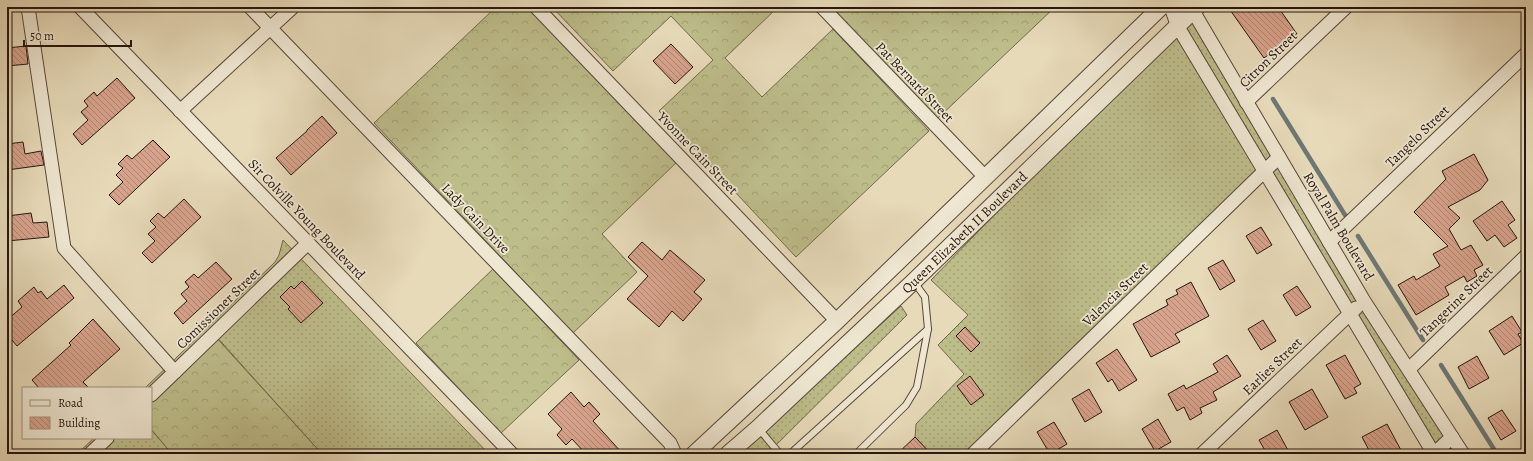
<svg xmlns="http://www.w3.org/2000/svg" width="1533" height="461" viewBox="0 0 1533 461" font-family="Alegreya,serif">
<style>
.grass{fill:url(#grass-dots);stroke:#726a4c}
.forest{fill:url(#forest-crowns);stroke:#726a4c}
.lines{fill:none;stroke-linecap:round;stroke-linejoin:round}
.stream{stroke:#6d7776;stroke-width:4.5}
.building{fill:url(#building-back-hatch);stroke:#27160f}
.service-casing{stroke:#57473a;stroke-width:8}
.minor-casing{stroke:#57473a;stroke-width:15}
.tertiary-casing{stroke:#57473a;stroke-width:18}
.service{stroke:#efe7d2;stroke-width:6}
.minor{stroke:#efe7d2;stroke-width:13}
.tertiary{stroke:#efe7d2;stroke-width:16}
.labels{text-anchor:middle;stroke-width:3.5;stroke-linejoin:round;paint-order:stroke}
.street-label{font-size:14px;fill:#27160f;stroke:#efe7d2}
</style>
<defs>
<pattern id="grass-dots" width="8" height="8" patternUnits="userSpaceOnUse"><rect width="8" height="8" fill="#bdbd8a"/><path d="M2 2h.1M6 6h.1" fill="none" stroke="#a2a276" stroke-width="1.8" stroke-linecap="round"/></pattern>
<pattern id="forest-crowns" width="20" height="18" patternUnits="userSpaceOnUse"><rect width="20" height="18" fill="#bdbd8a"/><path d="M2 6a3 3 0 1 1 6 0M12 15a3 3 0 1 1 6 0" fill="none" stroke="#a2a276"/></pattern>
<pattern id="building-back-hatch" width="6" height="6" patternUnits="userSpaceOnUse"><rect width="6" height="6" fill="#d8a38c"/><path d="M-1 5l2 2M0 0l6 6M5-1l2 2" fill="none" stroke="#af8471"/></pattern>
</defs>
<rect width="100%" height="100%" fill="#e7dab9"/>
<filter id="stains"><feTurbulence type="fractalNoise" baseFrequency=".005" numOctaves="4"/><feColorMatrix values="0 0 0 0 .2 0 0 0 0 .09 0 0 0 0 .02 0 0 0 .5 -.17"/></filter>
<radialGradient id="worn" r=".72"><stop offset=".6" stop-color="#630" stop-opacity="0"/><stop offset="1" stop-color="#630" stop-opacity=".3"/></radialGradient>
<!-- grass -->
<g class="grass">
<path d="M1193 11 1463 454H1434L1264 171 973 454H931L915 437 916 424 964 374 938 345 968 315 931 280Z"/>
<path d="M283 240 489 454H322L214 334 151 388H145L275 262 279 255Z"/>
<path d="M901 306 907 315 767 454H739Z"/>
<path d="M151 429 172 454H77L94 438H151Z"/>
</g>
<!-- forest -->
<g class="forest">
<path d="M496 7H532L678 161 602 234 637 272 573 333 374 123Z"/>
<path d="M552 7H778L725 58 762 97 833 29 929 131 796 257 659 111 713 60 671 16 613 71Z"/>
<path d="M831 7H1055L937 119Z"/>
<path d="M493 269 579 360 501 433 416 343Z"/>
<path d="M213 334 322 454H172L151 429V398Z"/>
</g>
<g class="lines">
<!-- stream -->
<g class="stream">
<path d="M1273 99 1345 215"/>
<path d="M1358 236 1423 340"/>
<path d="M1441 365 1497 454"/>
</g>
</g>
<!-- building -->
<g class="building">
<path d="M1228 7H1278L1297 34 1264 58Z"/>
<path d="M671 44 693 67 675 84 653 61Z"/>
<path d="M26 46 28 64 7 66V48Z"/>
<path d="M117 78 135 98 82 145 73 134 88 120 81 112 88 106 84 101 94 92 97 96Z"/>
<path d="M322 116 337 133 291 175 276 158 307 131V130Z"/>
<path d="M153 140 170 157 119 205 109 195 123 182 116 175 123 168 118 164 127 155 132 159Z"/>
<path d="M23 142 25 154 41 151 44 165 7 170V144Z"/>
<path d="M1474 154 1488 180 1480 190 1448 207 1460 218 1449 229 1461 250 1471 245 1483 265 1474 270 1477 276 1467 282 1464 276 1445 287 1449 295 1416 315 1398 285 1414 276 1416 280 1440 266 1433 254 1448 246 1414 212 1446 179 1442 171Z"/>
<path d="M184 199 201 217 152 263 142 253 155 241 148 234 156 227 150 221 158 213 164 218Z"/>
<path d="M1502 201 1515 220 1508 225 1517 238 1504 247 1495 235 1487 241 1473 221Z"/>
<path d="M31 213 33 223 47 222 49 237 7 241V216Z"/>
<path d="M1261 227 1272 245 1257 254 1246 236Z"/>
<path d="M642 242 662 260 670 250 705 280 694 292 702 299 683 321 672 311 659 327 627 299 648 276 628 257Z"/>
<path d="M1223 260 1235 281 1220 290 1208 268Z"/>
<path d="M216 262 232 279 183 324 174 313 187 301 181 294 189 287 185 282 194 274 198 278Z"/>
<path d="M302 281 323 303 301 323 288 309 290 307 280 297 291 286 294 289Z"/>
<path d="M1191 282 1209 316 1175 334 1180 342 1151 357 1133 324 1168 305 1166 300 1178 294 1176 290Z"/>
<path d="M64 285 74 298 17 346 7 334V320L22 307 18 301 34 287 38 293 41 291 47 299Z"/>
<path d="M1297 286 1311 307 1296 316 1283 295Z"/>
<path d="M1512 316 1522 332 1518 334 1523 343 1504 355 1489 331Z"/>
<path d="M93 319 120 349 83 382 89 388H39L32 380 71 345 69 343Z"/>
<path d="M1263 320 1276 341 1261 350 1248 329Z"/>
<path d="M965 327 980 343 971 352 956 336Z"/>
<path d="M1117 349 1137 380 1119 391 1112 379 1108 382 1096 363Z"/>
<path d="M1227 355 1241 376 1213 392 1217 400 1200 408 1202 413 1190 420 1184 407 1177 411 1168 394 1184 385 1186 389 1218 372 1213 364Z"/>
<path d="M1345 355 1361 384 1354 388 1357 393 1345 399 1326 365Z"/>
<path d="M1477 356 1489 378 1469 389 1458 367Z"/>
<path d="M970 376 984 395 971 405 957 386Z"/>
<path d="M1089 389 1102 412 1085 422 1072 399Z"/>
<path d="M1312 389 1328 417 1305 430 1289 402Z"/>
<path d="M571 392 584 407 589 402 600 414 593 421 623 454H586L572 439 566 445 557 435 562 429 548 414Z"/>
<path d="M1502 410 1516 431 1501 440 1488 418Z"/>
<path d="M1158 419 1171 442 1155 451 1142 429Z"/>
<path d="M1054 422 1067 444 1050 454 1037 432Z"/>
<path d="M1387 424 1403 454H1371L1362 437Z"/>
<path d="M1277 430 1290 454H1267L1259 440Z"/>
<path d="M915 437 931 454H897Z"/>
</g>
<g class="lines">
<defs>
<g id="service">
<path d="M759 429 780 454"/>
<path d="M790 454 928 329"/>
<path d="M856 454 906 405 917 387 928 329 925 297 914 282"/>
</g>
<g id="minor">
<path d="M28 7 64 248 175 372"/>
<path d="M80 7 512 454"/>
<path d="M250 7 670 443 675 454"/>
<path d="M536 7 837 321"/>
<path d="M822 7 986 178"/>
<path d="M1171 7 1178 27 1434 454 1452 437"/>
<path d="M1184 7 1193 11 1364 301 1463 454"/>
<path d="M1246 102 1346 7"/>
<path d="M180 111 293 7"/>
<path d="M1329 242 1526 54"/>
<path d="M1409 369 1526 256"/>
<path d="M151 395 308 243"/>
<path d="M90 454 107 438"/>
<path d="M973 454 1279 157"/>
<path d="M1202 454 1356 308"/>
</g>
<g id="tertiary">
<path d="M694 454 837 321 1161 7"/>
<path id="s1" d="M728 454 758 428 914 281 1197 7"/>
</g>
</defs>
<!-- service casing -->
<use href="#service" class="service-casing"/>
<!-- minor casing -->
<use href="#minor" class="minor-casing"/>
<!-- tertiary casing -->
<use href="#tertiary" class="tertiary-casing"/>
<!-- service -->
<use href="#service" class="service"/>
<!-- minor -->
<use href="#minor" class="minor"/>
<!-- tertiary -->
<use href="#tertiary" class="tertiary"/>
</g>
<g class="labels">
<!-- street labels -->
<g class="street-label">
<text transform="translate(1268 59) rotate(-44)" y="5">Citron Street</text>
<text transform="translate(915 82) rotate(46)" y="5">Pat Bernard Street</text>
<text transform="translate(1417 136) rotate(-44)" y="5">Tangelo Street</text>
<text transform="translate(698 153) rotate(46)" y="5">Yvonne Cain Street</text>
<text transform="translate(476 218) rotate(46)" y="5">Lady Cain Drive</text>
<text transform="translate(307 219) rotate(46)" y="5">Sir Colville Young Boulevard</text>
<text transform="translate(1339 226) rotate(59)" y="5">Royal Palm Boulevard</text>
<text dy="5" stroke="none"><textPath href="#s1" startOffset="324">Queen Elizabeth II Boulevard</textPath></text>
<text transform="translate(1115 294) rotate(-44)" y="5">Valencia Street</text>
<text transform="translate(1456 301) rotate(-44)" y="5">Tangerine Street</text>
<text transform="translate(218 308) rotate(-44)" y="5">Comissioner Street</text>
<text transform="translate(1272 366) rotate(-44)" y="5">Earlies Street</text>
</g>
</g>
<!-- margin -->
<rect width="1533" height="461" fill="none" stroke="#e7dab9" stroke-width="24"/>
<rect x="8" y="8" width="1517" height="445" fill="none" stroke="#27160f" stroke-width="2"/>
<rect x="12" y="12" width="1509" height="437" fill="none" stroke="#27160f"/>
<!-- legend -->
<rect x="22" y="387" width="130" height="52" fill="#efe7d2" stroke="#9f9384"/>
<rect x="30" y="400" width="20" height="6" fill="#efe7d2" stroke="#9f9384"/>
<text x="58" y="407" font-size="12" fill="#27160f">Road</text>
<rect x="30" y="417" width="20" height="12" fill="url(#building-back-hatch)" stroke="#9f9384"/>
<text x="58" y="427" font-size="12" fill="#27160f">Building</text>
<!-- scale -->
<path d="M24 40v6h107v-6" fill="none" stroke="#27160f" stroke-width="2"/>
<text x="30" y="40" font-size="12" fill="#27160f" stroke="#efe7d2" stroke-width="3" paint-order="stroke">50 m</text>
<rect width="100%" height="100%" filter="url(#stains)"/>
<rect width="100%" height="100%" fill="url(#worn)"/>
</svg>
